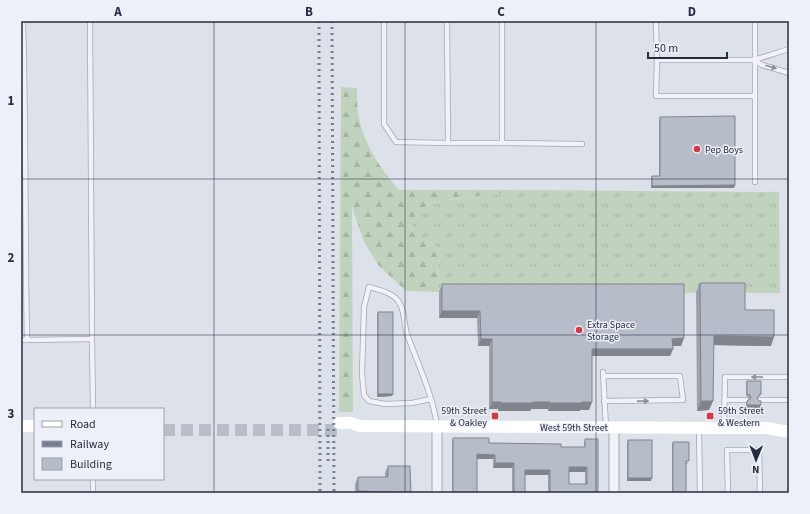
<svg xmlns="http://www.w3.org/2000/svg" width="810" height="514" viewBox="0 0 810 514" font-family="'Source Sans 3',sans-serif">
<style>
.grass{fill:url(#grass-tufts)}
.forest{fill:url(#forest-firs)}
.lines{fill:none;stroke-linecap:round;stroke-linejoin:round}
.secondary-tunnel{stroke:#b8bdc7;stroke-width:12;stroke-dasharray:12 6;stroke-linecap:butt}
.lane-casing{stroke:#a2a7b3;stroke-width:6}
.street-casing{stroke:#a2a7b3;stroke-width:11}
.lane{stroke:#f0f2f7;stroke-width:4.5}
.street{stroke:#f0f2f7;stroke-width:9}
.secondary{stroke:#fff;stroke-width:12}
.rail{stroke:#767e93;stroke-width:3;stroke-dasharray:2 4;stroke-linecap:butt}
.wall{fill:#9da2ad;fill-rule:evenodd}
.shaded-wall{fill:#80848d}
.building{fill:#b7bcc9;stroke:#80848d;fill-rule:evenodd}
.oneway{fill:#8b909c}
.grid{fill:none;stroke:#262d41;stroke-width:1;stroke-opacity:0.55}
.poi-dot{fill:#d93741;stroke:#edf0f6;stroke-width:1.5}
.labels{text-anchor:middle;stroke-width:3;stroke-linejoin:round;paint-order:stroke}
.poi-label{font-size:10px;fill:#262d41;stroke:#edf0f6;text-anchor:start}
.street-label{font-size:10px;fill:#262d41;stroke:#edf0f6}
.neatline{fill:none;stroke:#262d41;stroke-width:1.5}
.grid-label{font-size:13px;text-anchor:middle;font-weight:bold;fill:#262d41}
</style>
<defs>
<pattern id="grass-tufts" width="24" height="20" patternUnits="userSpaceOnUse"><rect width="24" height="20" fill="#c1d3be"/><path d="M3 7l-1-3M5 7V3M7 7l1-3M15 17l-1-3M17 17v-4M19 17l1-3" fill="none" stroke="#a6b5a4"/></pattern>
<pattern id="forest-firs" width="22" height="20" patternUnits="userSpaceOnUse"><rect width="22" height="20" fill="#c1d3be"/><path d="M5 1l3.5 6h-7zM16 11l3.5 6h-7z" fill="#a6b5a4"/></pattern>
</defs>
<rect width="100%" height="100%" fill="#dde1e9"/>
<!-- grass -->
<path class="grass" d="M524 190 779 192 780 293 439 292 438 247 413 233 411 223 419 212 432 202Z"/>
<!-- forest -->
<path class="forest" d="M341 87 357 88C357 96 357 105 358 113 363 143 379 167 399 190H524L432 202 419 212 411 223 413 233 438 247 439 292 406 291 379 266 364 242 352 207 353 412H339Z"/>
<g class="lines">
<!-- secondary-tunnel -->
<path class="secondary-tunnel" d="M163 430H339"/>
<defs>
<g id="lane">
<path d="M384 21V124L396 142 448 143"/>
<path d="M447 21 448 143H502"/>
<path d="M502 21V143L582 144"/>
<path d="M656 21 657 60"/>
<path d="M755 21V182"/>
<path d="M754 60 762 65 789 73"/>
<path d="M755 96H656L657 60H754L789 49"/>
<path d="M92 339 93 409"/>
<path d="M21 340H27C25 233 26 127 23 21"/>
<path d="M27 340 92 339 90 21"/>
<path d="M603 372 606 427"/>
<path d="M603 376H680L683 400 604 401"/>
<path d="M431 399 412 403 385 404 369 401 364 395 362 374 364 307 369 287C379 290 395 293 400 304 405 313 404 325 407 334 418 364 432 393 437 425"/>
<path d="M725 400H746"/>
<path d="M760 400H789"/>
<path d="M724 427 725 377H789"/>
<path d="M699 429 700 493"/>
<path d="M93 479V493"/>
<path d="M728 493 727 450H759L760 493"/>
</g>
<g id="street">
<path d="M437 493V427"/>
<path d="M614 493V427"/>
</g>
</defs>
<!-- lane casing -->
<use href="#lane" class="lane-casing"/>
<!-- street casing -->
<use href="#street" class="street-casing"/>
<!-- lane -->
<use href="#lane" class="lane"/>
<!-- street -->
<use href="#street" class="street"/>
<!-- secondary -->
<g class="secondary">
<path d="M339 423H350L360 426 724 428H767L789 432"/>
<path d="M21 426H35"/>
</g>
<!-- rail -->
<g class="rail">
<path d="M319 21 320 493"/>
<path d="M332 21 334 493"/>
<path d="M328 429V463"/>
</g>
</g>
<!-- wall -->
<g class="wall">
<path d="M660 117 735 185 734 188H651V178L652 176H659V119Z"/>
<path d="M700 283 745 310 771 346 713 345V401L709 410 697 411 696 292Z"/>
<path d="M442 284 684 338 681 346H673V349L670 356H592V402L589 410H580V411H548V409H531L530 411H498V409H489V346H478L477 318H439V292Z"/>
<path d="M378 312 392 396 377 397V314Z"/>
<path d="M747 381 761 394 760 396 758 397 757 398 761 405 760 408H746V404L747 401 749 399V398L746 396V383Z"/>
<path d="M453 438 489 443 561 447H584V444L585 439 598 493H548V475H525V493H512V468H493V459H477V493H452V443ZM569 472H585V484H569Z"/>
<path d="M628 440 651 481H627V443Z"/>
<path d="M673 442 688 464H686V493H672V445Z"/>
<path d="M388 466H410L411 493H355V484L358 477H385V473Z"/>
</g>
<!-- shaded-wall -->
<g class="shaded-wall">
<path d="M735 185 734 188H651L652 186Z"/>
<path d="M442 311H480L477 318H439Z"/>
<path d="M714 336 774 337 771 346 710 345Z"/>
<path d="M684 338 681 346H670L672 339Z"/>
<path d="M481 339H492L489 346H478Z"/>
<path d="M592 349H673L670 356H589Z"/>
<path d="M378 394H393L392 396 377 397Z"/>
<path d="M701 401H713L709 410 697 411Z"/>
<path d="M492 402H501L498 409H489Z"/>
<path d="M533 402H550L548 409H531L530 411H498L501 403Z"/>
<path d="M582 402H592L589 410H580V411H548L550 403Z"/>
<path d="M747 405H761L760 408H746Z"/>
<path d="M477 454 495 455 493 459H476Z"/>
<path d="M495 463H514L512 468H493Z"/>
<path d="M569 467H587L585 472H567Z"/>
<path d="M525 470H550L548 475H523Z"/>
<path d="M628 478H652L651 481H627Z"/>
<path d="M358 491 411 493H358Z"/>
</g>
<!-- building -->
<g class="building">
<path d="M735 116V185L652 186V176H660V117Z"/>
<path d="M700 283H745V310H774V337L714 336 713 401H701Z"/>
<path d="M442 284H684V338L672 339 673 349H592V402H582V403H550V402H533V403H501V402H492V339H481L480 311H442Z"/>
<rect x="378" y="312" width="15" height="82"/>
<path d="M747 381H761V394L759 395 757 398 759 401H761V405H747V401L751 398 750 395 747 394Z"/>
<path d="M453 438H489V443L561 444V447H585V439H598V493H550V470H525V493H514V463H495V455L477 454V493H453ZM569 467H587V484H569Z"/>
<rect x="628" y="440" width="24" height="38"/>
<path d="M673 442H689V461H686V493H673Z"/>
<path d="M388 466H410L411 493 358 491V477H388Z"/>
</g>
<!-- one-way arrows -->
<defs><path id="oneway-solid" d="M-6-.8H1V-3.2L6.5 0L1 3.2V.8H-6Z"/></defs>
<g class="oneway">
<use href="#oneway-solid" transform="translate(771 67) rotate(16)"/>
<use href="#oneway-solid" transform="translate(757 377) rotate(-179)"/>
<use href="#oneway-solid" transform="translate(643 401) rotate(-1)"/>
</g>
<!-- grid -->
<path class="grid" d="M214 21V493M405 21V493M596 21V493M21 179H789M21 335H789"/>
<!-- markers -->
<g class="poi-dot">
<circle cx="697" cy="149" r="4"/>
<circle cx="579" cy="330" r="4"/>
<rect x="491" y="412" width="8" height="8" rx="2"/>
<rect x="706" y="412" width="8" height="8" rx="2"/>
</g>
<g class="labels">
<!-- poi labels -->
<g class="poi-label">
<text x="705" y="153">Pep Boys</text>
<text x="587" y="328">Extra Space<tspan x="587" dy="12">Storage</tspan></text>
<text x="487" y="414" text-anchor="end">59th Street<tspan x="487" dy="12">&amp; Oakley</tspan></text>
<text x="718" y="414">59th Street<tspan x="718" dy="12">&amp; Western</tspan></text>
</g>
<!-- street labels -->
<g class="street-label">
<text x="574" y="431">West 59th Street</text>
</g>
</g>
<!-- border -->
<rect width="810" height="514" fill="none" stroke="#edf0f6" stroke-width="44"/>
<!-- legend -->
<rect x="34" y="408" width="130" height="72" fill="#edf0f6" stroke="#9da2ae"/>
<rect x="42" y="421" width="20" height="6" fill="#ffffff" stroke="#9da2ae"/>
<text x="70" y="428" font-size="12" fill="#262d41">Road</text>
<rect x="42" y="441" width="20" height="6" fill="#767e93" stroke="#9da2ae"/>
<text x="70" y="448" font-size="12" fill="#262d41">Railway</text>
<rect x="42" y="458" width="20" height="12" fill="#b7bcc9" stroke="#9da2ae"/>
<text x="70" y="468" font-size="12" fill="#262d41">Building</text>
<!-- north arrow -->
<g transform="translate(756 460) rotate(181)" stroke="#edf0f6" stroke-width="3" paint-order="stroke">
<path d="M0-3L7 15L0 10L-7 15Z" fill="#262d41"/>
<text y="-6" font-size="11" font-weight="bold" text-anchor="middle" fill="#262d41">N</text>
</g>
<!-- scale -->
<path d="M648 52v6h79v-6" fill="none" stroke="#262d41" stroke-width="2"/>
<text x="654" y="52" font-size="12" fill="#262d41" stroke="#edf0f6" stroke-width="3" paint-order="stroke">50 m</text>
<rect x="22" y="22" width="766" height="470" class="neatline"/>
<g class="grid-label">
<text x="118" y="16">A</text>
<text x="309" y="16">B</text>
<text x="501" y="16">C</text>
<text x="692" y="16">D</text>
<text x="11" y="105">1</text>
<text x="11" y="262">2</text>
<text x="11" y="418">3</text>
</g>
</svg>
